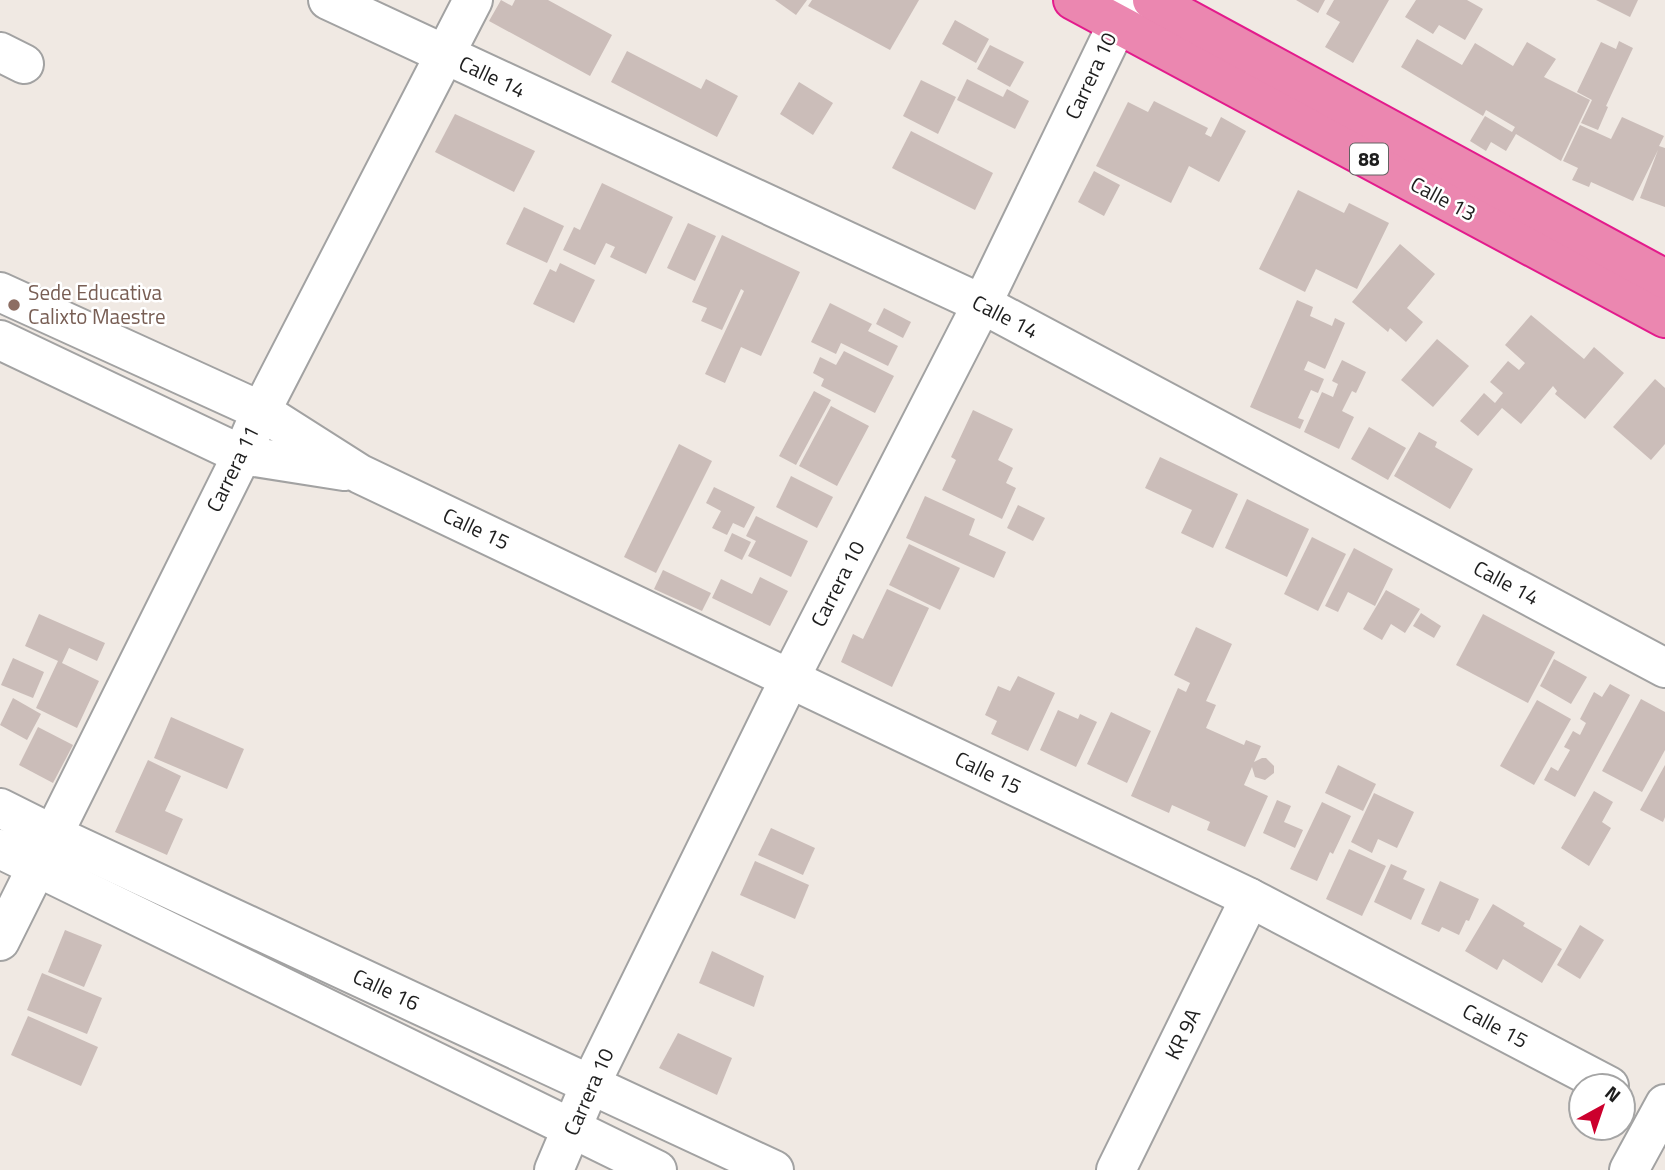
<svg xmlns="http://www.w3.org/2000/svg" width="1665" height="1170" viewBox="0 0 1665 1170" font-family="'Titillium Web',sans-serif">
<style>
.building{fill:#cbbdb9}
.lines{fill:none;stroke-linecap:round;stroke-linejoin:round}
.minor-casing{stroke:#a2a2a2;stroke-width:42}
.highway-casing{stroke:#e31b8c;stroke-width:42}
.minor{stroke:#fff;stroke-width:38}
.highway{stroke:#eb87b0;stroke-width:38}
.education-dot{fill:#8d6e63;stroke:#fff;stroke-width:2.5}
.labels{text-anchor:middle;stroke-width:5;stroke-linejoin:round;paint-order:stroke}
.shield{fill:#fff;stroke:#626262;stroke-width:2}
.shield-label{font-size:19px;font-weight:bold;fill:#1e1e1e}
.street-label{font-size:21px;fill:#1e1e1e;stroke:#fff}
.education-label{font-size:21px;fill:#785e54;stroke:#fff;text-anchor:start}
</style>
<rect width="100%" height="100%" fill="#f0e9e3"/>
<!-- building -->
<g class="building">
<path d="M501 0 512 6 515 0H548L612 35 590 76 489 21Z"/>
<path d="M775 0H807L796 15Z"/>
<path d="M812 0H919L890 50 808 6Z"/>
<path d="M1296 0H1325L1318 13Z"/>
<path d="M1334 0H1389L1353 63 1325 47 1340 22 1326 14Z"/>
<path d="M1416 0H1467L1483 9 1465 40 1439 25 1433 34 1405 17Z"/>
<path d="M1596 0H1638L1630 17Z"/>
<path d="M955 20 989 39 976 63 942 44Z"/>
<path d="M1417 39 1462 65 1475 43 1513 66 1527 42 1556 59 1544 77 1590 100 1561 161 1516 134 1506 151 1491 142 1486 151 1470 141 1485 116 1512 132 1515 127 1486 110 1483 116 1401 67Z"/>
<path d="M1619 41 1633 48 1606 106 1608 107 1598 130 1581 123 1592 100 1577 92 1601 42 1616 49Z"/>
<path d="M990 45 1024 62 1010 87 977 69Z"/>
<path d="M627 51 701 89 706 79 738 96 717 137 611 82Z"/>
<path d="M967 79 1003 97 1007 89 1029 101 1015 129 957 100Z"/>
<path d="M921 80 956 97 938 134 903 116Z"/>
<path d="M799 82 833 103 813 135 780 114Z"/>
<path d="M1154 101 1208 128 1205 134 1211 137 1221 117 1246 131 1219 182 1189 166 1171 203 1096 166 1128 102 1148 112Z"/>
<path d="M455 114 535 151 514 192 435 152Z"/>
<path d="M1622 117 1664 136 1659 146 1665 148V207L1640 198 1658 150 1633 201 1591 182 1589 187 1572 180 1578 168 1563 161 1580 125 1611 139Z"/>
<path d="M911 131 993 173 975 210 892 168Z"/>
<path d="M1094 171 1120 185 1104 216 1078 202Z"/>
<path d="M602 183 673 217 646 274 610 257 615 247 606 243 595 265 563 250 574 227 580 230Z"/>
<path d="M1298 190 1344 213 1349 203 1389 223 1357 289 1316 269 1305 292 1259 269Z"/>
<path d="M524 207 564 226 547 263 506 244Z"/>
<path d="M688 223 716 236 695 281 667 268Z"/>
<path d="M722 235 800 272 761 356 741 347 725 383 705 374 744 291 741 289 722 330 701 321 707 308 692 302Z"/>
<path d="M1400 244 1435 274 1407 308 1423 322 1406 342 1390 328 1388 332 1352 302Z"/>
<path d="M560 263 595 280 574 323 533 304 550 269 556 272Z"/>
<path d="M1297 300 1313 307 1310 316 1332 326 1335 318 1345 323 1325 369 1308 361 1304 370 1324 379 1318 393 1311 390 1298 418 1304 420 1300 429 1250 407Z"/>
<path d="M830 303 872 324 868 331 898 346 888 366 841 343 836 354 811 342Z"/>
<path d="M884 308 911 322 903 338 876 324Z"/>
<path d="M1531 315 1584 359 1594 347 1624 373 1585 419 1555 394 1557 391 1553 386 1521 424 1502 408 1478 436 1460 421 1484 393 1495 403 1503 393 1490 382 1508 361 1519 370 1525 363 1505 345Z"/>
<path d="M1437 339 1469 366 1433 407 1401 380Z"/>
<path d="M844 351 894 376 875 413 821 386 824 379 813 373 820 357 836 365Z"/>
<path d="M1342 360 1366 372 1356 393 1352 391 1342 411 1354 417 1339 449 1304 432 1322 392 1333 397 1338 384 1332 381Z"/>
<path d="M1655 379 1665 388V444L1651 460 1613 427Z"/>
<path d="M814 391 831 400 796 465 779 456Z"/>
<path d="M831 406 869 426 837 486 799 466Z"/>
<path d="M973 410 1013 429 998 460 1013 468 1006 483 1016 488 1002 519 942 490 956 460 951 457Z"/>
<path d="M1369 427 1406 448 1388 480 1351 459Z"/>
<path d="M1419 432 1437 442 1435 447 1473 469 1450 509 1394 476Z"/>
<path d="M679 444 712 461 656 573 624 557Z"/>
<path d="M1160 457 1238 494 1213 548 1181 533 1192 510 1145 488Z"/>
<path d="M791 476 833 497 817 528 776 507Z"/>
<path d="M714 487 755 507 744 528 733 523 727 535 712 528 721 511 706 503Z"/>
<path d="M925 496 975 519 969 535 1006 552 994 578 906 538Z"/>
<path d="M1247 499 1309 529 1287 577 1225 548Z"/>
<path d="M1018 505 1045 518 1033 541 1007 528Z"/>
<path d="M756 516 808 541 791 577 748 556 756 541 746 536Z"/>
<path d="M732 533 751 542 742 560 724 551Z"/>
<path d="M1312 537 1346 554 1318 611 1284 594Z"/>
<path d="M909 544 960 568 940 610 889 585Z"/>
<path d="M1354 548 1393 569 1375 606 1348 592 1338 612 1325 606Z"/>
<path d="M663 570 711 593 702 611 654 589Z"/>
<path d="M760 577 788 591 770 626 712 598 721 579 752 594Z"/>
<path d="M887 589 929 608 892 687 841 662 853 634 863 639Z"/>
<path d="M1386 590 1420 609 1405 633 1391 624 1382 640 1363 629Z"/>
<path d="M1421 613 1441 626 1434 638 1413 626Z"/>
<path d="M39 614 105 643 97 661 69 648 62 663 99 681 77 728 36 708 58 661 25 646Z"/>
<path d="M1483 614 1555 652 1528 703 1456 665Z"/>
<path d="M1196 627 1232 644 1206 701 1216 705 1206 728 1244 745 1246 740 1261 746 1254 762 1262 758H1266L1274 766V773L1265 780 1255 777 1252 767 1244 785 1268 796 1245 847 1207 830 1210 822 1172 805 1169 813 1131 796 1178 688 1186 692 1190 683 1174 675Z"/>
<path d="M13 658 44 672 33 698 1 685Z"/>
<path d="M1554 659 1587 677 1571 704 1540 686Z"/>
<path d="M1018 676 1055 693 1028 751 991 734 997 721 985 715 998 686 1010 691Z"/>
<path d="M1610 684 1630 695 1575 797 1544 780 1551 767 1558 771 1570 750 1564 747 1573 731 1580 735 1586 723 1580 719 1594 692 1602 697Z"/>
<path d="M13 698 41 714 27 740 0 725Z"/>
<path d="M1641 699 1665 712V750L1642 792 1602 771Z"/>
<path d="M1537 700 1571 719 1534 785 1500 766Z"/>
<path d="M1058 710 1078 719 1080 714 1097 722 1076 767 1040 750Z"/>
<path d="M1111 712 1151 731 1127 783 1087 764Z"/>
<path d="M171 717 244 749 227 789 154 758Z"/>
<path d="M38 727 73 745 53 783 19 765Z"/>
<path d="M148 760 181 776 165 811 183 819 167 855 115 832Z"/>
<path d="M1338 765 1376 784 1363 811 1325 793Z"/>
<path d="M1665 765V817L1663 822 1640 810Z"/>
<path d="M1594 791 1613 802 1602 822 1611 828 1589 866 1561 848Z"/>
<path d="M1374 793 1414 812 1397 848 1378 839 1372 853 1351 842Z"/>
<path d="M1277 800 1291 806 1284 822 1303 830 1295 848 1263 833Z"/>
<path d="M1322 802 1351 816 1333 854 1330 852 1317 881 1290 869Z"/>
<path d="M771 828 815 848 803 875 758 855Z"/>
<path d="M1349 849 1386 866 1362 916 1326 899Z"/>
<path d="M755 861 809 885 795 919 740 895Z"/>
<path d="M1391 864 1407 871 1403 879 1425 889 1411 920 1374 902Z"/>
<path d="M1440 881 1479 899 1469 921 1466 920 1459 935 1442 927 1439 932 1421 924Z"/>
<path d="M1493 904 1525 923 1523 926 1562 949 1542 983 1503 959 1497 970 1465 951Z"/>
<path d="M1580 925 1604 940 1580 979 1557 965Z"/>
<path d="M65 930 102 945 84 987 48 972Z"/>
<path d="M712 951 764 976 754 1007 699 983Z"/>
<path d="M42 973 102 998 87 1034 27 1010Z"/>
<path d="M28 1016 98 1047 81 1086 11 1055Z"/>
<path d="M678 1033 732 1058 717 1095 659 1068Z"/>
</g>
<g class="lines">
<defs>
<g id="minor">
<path d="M328 0 982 304 1665 668"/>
<path d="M0 52 24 64"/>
<path d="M0 292 261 411 360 474 1250 898 1609 1086"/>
<path d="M0 340 242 455 344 471"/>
<path d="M0 808 52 834 774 1170"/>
<path d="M0 849 657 1170"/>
<path d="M0 941 242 455 261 411 473 0"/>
<path d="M554 1170 590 1085 790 678 982 304 1129 0"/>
<path d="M1116 1170 1250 898"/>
<path d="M1629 1170 1665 1104"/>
</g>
<g id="highway">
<path d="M1073 0 1665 318"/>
<path d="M1152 0 1665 279"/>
</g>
</defs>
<!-- minor casing -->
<use href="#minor" class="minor-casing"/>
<!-- highway casing -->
<use href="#highway" class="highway-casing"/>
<!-- minor -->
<use href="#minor" class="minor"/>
<!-- highway -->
<use href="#highway" class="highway"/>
</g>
<!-- markers -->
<circle class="education-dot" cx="14" cy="305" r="7"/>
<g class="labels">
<!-- shield labels -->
<rect class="shield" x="1350" y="143.5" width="38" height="31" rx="5"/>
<g class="shield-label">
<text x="1369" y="166">88</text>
</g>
<!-- street labels -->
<g class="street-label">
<text transform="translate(1091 76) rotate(-65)" y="7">Carrera 10</text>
<text transform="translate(492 77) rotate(25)" y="7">Calle 14</text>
<text transform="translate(1443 199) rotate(28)" y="7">Calle 13</text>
<text transform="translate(1005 317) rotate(27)" y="7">Calle 14</text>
<text transform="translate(233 469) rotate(-64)" y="7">Carrera 11</text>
<text transform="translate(476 529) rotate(25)" y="7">Calle 15</text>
<text transform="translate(1506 583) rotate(28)" y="7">Calle 14</text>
<text transform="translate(838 584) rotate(-63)" y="7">Carrera 10</text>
<text transform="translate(988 773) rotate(26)" y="7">Calle 15</text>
<text transform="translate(386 990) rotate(25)" y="7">Calle 16</text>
<text transform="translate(1495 1026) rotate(28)" y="7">Calle 15</text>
<text transform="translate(1183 1034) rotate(-64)" y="7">KR 9A</text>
<text transform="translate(589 1092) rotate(-66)" y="7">Carrera 10</text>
</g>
<!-- education labels -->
<g class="education-label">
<text x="28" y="300">Sede Educativa<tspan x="28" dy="24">Calixto Maestre</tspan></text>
</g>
</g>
<!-- north arrow -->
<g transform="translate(1602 1107) rotate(40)"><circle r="33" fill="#ffffff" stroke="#a5a5a5" stroke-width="2"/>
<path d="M0-5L12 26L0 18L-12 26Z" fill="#cc002d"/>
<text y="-10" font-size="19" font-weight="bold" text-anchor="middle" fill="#1e1e1e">N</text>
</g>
</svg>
